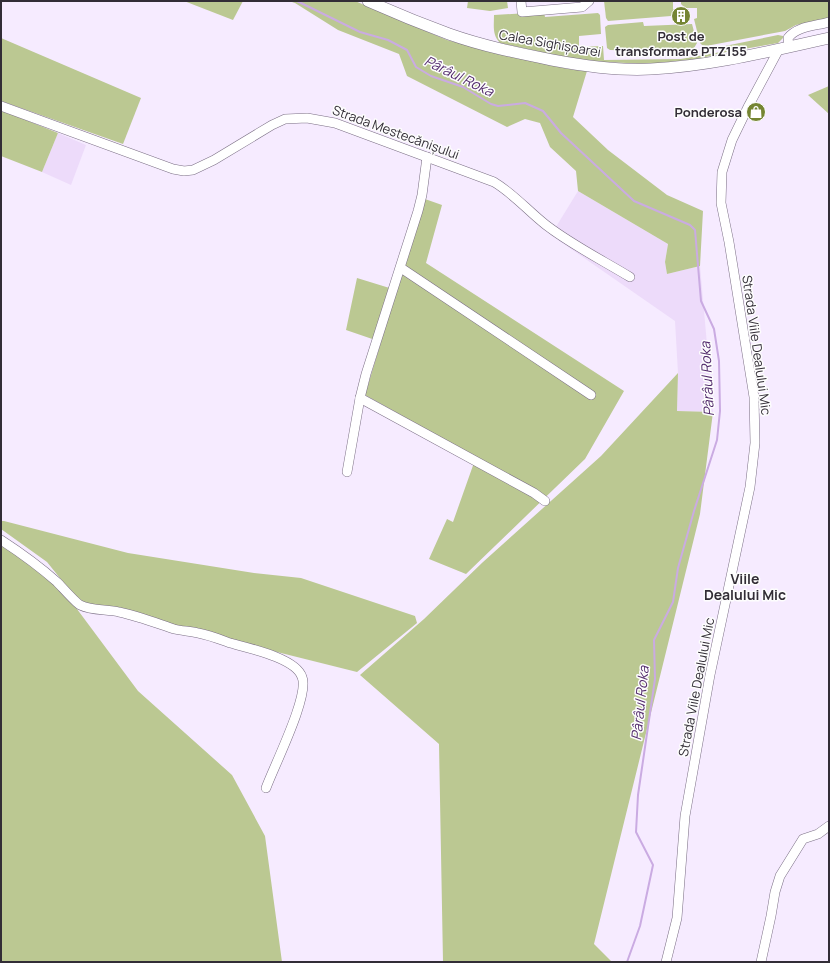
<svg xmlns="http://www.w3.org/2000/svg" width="830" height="963" viewBox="0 0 830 963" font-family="Manrope,sans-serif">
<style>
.built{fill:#eddbfa}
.green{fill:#bbc892}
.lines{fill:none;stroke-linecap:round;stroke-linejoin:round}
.stream{stroke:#caabe2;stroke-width:2}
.minor-casing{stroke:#7b6f85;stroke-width:10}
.major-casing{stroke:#7b6f85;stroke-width:12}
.minor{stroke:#fff;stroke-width:9}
.major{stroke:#fff;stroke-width:11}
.labels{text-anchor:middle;stroke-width:3;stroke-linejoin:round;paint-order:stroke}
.poi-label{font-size:13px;font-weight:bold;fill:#322d36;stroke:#fdfdfd}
.street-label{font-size:13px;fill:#322d36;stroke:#fdfdfd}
.water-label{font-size:14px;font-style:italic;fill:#532c6d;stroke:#fdfdfd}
.neighbourhood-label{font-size:14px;font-weight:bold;fill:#322d36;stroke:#fdfdfd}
</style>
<rect width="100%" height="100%" fill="#f6ebff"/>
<!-- built -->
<g class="built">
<path d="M58 133 86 145 71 185 42 172Z"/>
<path d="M578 191 668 244 665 262 667 274 700 266 713 412 677 411 678 373 675 321 551 235Z"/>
</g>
<!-- green -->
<g class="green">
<path d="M184 1H243L233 20Z"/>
<path d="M289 1H355L447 40 517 58 569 69 587 71 573 117 608 150 667 195 703 211 700 266 667 274 665 262 668 244 578 191 576 171 550 147 540 123 525 119 507 127 407 76 399 54 338 30 295 3Z"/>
<path d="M468 1H507L508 8 490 11 467 8Z"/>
<path d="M604 1H673V14L671 16 608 21 606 18Z"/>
<path d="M681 1H829V18L796 25 785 31 706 46 702 45 700 43 694 19 697 18V8H685L681 4Z"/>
<path d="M544 12 545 17 598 13 600 15 601 34 579 36V47L603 46 604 60 681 59 721 52 720 47 778 35 783 36V38L778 43 721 53 699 59 649 64 604 62 572 59 500 43C492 35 494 26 494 15Z"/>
<path d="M643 22 644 26 692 24 697 43 694 48 652 51 610 50 607 48 605 27 608 25Z"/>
<path d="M1 38 141 98 123 144 1 101Z"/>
<path d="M829 86V114L808 95Z"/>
<path d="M1 110 58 133 42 172 1 156Z"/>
<path d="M425 199 442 205 426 263 624 391 585 459 466 574 429 559 447 519 453 522 476 457 365 395 381 342 346 330 357 278 396 290Z"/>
<path d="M678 373 677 411 713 412 700 514 594 944 612 962H443L439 744 360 675 424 619 483 562 601 456Z"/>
<path d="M1 521H4L128 553 254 573 301 578 415 616 417 623 357 672 80 603 47 562 1 529Z"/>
<path d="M1 544 38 569 74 605 138 691 232 775 265 836 282 962H1Z"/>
</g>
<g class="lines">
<!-- stream -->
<path class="stream" d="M297 1 360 32 388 40 407 50 416 67 431 76 463 87 491 104 498 106 525 103 543 111 561 133 634 201 690 225 695 230 701 301 714 329 719 361 720 411 717 440 694 511 678 568 673 602 654 640 655 679 638 795 636 832 653 865 640 926 627 962"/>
<defs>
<g id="minor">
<path d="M521 1 522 12 582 7 589 1"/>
<path d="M789 47 788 38C797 26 816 26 829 22"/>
<path d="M1 106 173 169 184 171 193 170 214 160 272 125 285 119 307 118 335 123 494 182C514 194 528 211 546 225 572 245 602 260 630 277"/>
<path d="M401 268 591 395"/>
<path d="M360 398 534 493 545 501"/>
<path d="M347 472 360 398 366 374 418 211 422 195 427 157"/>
<path d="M1 540C21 553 39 566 57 582 62 587 75 602 80 605 92 611 107 609 119 612 138 616 156 623 174 629 182 631 190 631 198 633 209 635 219 639 230 643 248 648 296 658 302 677 310 695 274 766 266 788"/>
<path d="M666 962 677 918 685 816 710 675 750 487 755 443 754 397 729 242 721 203 722 172 732 140 749 105 779 49"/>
<path d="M761 962 771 916 775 892 780 876 803 839 818 834 829 826"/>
</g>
<path id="major" d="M368 1C395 13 422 24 449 34 483 46 517 53 552 60 584 66 618 71 651 69 711 66 770 51 829 38"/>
</defs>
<!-- minor casing -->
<use href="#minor" class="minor-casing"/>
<!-- major casing -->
<use href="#major" class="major-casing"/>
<!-- minor -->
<use href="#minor" class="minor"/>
<!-- major -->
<use href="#major" class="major"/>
</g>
<!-- icons -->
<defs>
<symbol id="building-disc" viewBox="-11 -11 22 22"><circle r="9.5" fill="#758533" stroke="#fdfdfd"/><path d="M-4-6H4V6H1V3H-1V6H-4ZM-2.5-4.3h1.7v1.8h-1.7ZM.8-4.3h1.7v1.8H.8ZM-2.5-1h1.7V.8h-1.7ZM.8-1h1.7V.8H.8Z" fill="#fff"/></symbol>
<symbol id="shop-disc" viewBox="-11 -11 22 22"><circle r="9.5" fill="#758533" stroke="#fdfdfd"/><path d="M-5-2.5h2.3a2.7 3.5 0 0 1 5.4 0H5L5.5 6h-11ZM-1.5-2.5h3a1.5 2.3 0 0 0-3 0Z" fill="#fff"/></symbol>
</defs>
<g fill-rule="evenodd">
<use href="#building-disc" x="670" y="5" width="22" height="22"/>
<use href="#shop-disc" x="745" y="101" width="22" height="22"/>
</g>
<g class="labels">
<!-- poi labels -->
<g class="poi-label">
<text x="681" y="41">Post de<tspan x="681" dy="15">transformare PTZ155</tspan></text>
<text x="742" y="117" text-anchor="end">Ponderosa</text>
</g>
<!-- street labels -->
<g class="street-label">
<text transform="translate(550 43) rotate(10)" y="5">Calea Sighișoarei</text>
<text transform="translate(396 132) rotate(20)" y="5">Strada Mestecănișului</text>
<text transform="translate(757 345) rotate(82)" y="5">Strada Viile Dealului Mic</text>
<text transform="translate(696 687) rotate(-79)" y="5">Strada Viile Dealului Mic</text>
</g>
<!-- water labels -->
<g class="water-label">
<text transform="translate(459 76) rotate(26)" y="5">Pârâul Roka</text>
<text transform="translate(707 379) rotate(-93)" y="5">Pârâul Roka</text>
<text transform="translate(640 703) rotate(-84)" y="5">Pârâul Roka</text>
</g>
<!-- neighbourhood labels -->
<g class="neighbourhood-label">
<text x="745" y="584">Viile<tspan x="745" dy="16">Dealului Mic</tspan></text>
</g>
</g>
<!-- border -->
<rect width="830" height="963" fill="none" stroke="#322d36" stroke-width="4"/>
</svg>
